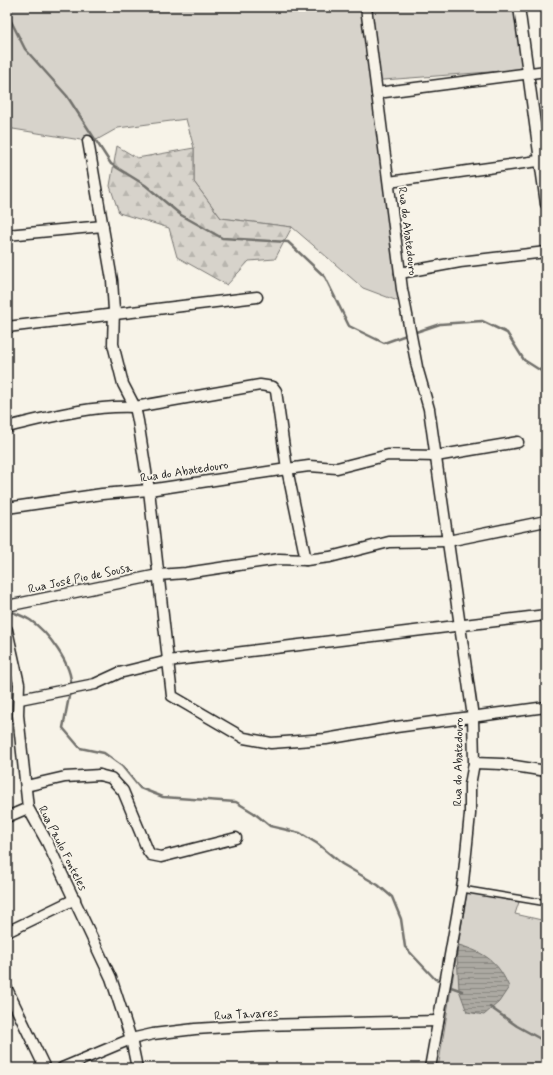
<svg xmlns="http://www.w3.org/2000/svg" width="553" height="1075" viewBox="0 0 553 1075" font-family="Mynerve,sans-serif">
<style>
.green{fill:#d7d3cb;stroke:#7a7874}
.forest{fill:url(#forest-firs);stroke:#7a7874}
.water{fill:url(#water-rules);stroke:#72716c}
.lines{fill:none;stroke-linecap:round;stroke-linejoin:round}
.stream{stroke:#72716c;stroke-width:2.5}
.lane-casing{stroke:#1c1c1c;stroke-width:8}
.street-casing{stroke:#1c1c1c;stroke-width:13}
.lane{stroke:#f7f3e8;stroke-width:5}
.street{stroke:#f7f3e8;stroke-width:10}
.labels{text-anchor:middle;stroke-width:3.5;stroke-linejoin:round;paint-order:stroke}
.street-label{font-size:12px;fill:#1c1c1c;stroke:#f7f3e8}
</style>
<defs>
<pattern id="forest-firs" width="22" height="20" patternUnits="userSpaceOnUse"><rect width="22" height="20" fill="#d7d3cb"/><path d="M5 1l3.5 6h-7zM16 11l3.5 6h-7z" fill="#b8b5ae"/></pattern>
<pattern id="water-rules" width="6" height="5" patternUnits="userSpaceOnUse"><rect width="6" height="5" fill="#aca9a2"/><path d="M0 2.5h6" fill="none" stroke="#8b8983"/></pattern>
</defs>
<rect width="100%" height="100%" fill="#f7f3e8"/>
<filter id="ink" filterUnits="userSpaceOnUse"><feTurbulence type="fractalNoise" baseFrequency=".025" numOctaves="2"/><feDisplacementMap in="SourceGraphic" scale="8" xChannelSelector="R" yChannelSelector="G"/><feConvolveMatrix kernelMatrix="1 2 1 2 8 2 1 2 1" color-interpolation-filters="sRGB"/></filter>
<g filter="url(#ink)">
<!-- green -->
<g class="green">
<path d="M7 7H519L529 69 370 81 403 303 363 288 292 227 221 218 194 182V148L186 119 118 128 93 142 7 128Z"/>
<path d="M467 892 519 902 515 914 546 921V1068H438Z"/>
</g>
<!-- forest -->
<path class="forest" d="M117 146 137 158 194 148V182L221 218 292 227 275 259 249 261 227 285 177 257 169 228 119 213 110 186Z"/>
<!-- water -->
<path class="water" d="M459 945C485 953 498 961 509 987L499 1002 484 1015 467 1012 459 990 457 955Z"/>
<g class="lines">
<!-- stream -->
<g class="stream">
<path d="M7 13 25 49 67 96 111 164 145 185 181 215 222 238 288 242 325 277 349 326 384 343 409 334"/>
<path d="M413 333 440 324 482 321 507 333 524 360 546 374"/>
<path d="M7 610C15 613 23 616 30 620 47 631 73 665 71 686"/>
<path d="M70 691 63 728 80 748 104 753 122 766 140 788 163 797 236 802 254 813 270 826 300 833 318 844 342 864 378 885 392 897 401 919 405 947 435 979 443 981"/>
<path d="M451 987 462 991"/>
<path d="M490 1007 517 1026 546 1042"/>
</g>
<defs>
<path id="lane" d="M462 889 541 902"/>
<g id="street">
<path d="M366 7 402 289 417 367 429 409 473 717 474 763 470 785V814L463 882 430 1068"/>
<path d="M519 7 546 204"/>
<path d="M377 93 546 71"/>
<path d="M88 141 112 280 114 310 113 344 123 384 135 407 138 421 149 490 172 696 244 738 271 743 326 739 396 727 546 707"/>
<path d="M389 182 545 160"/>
<path d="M7 235 103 226"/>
<path d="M400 273 460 262 546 252"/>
<path d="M7 327 257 297"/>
<path d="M7 427C49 417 92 405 135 407L260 385 273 387 276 391 287 469 306 560"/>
<path d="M7 508 102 494 149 490 287 469 309 466 337 468 388 455 436 456 518 442"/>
<path d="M7 606 158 575 186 573 279 559 306 560 330 557 389 542 448 541 546 521"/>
<path d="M7 630 19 684 18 715 28 808 47 842 111 978 131 1039 137 1068"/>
<path d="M20 699 95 684 119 673 168 661 546 615"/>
<path d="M474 763 502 764 546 771"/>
<path d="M99 775 111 778 123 791 148 851 151 855 161 857 236 838"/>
<path d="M26 786 65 777 100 775"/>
<path d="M7 817 28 808"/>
<path d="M7 932 75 899"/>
<path d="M7 989 45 1068"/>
<path d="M62 1068 131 1039 153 1034 195 1029 260 1025 438 1021"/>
</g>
</defs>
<!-- lane casing -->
<use href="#lane" class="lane-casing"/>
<!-- street casing -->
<use href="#street" class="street-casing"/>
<!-- lane -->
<use href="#lane" class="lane"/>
<!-- street -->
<use href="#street" class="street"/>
</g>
</g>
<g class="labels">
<!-- street labels -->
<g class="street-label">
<text transform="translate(408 231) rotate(83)" y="4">Rua do Abatedouro</text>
<text transform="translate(184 471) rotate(-9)" y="4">Rua do Abatedouro</text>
<text transform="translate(80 578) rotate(-12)" y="4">Rua José Pio de Sousa</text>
<text transform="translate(458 762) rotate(-89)" y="4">Rua do Abatedouro</text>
<text transform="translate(63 848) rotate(63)" y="4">Rua Paulo Fonteles</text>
<text transform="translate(246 1014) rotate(-3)" y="4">Rua Tavares</text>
</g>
</g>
<!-- margin -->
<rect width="553" height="1075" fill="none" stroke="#f7f3e8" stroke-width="24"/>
<rect x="12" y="12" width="529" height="1051" fill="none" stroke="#1c1c1c" stroke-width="1.5" filter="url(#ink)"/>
</svg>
